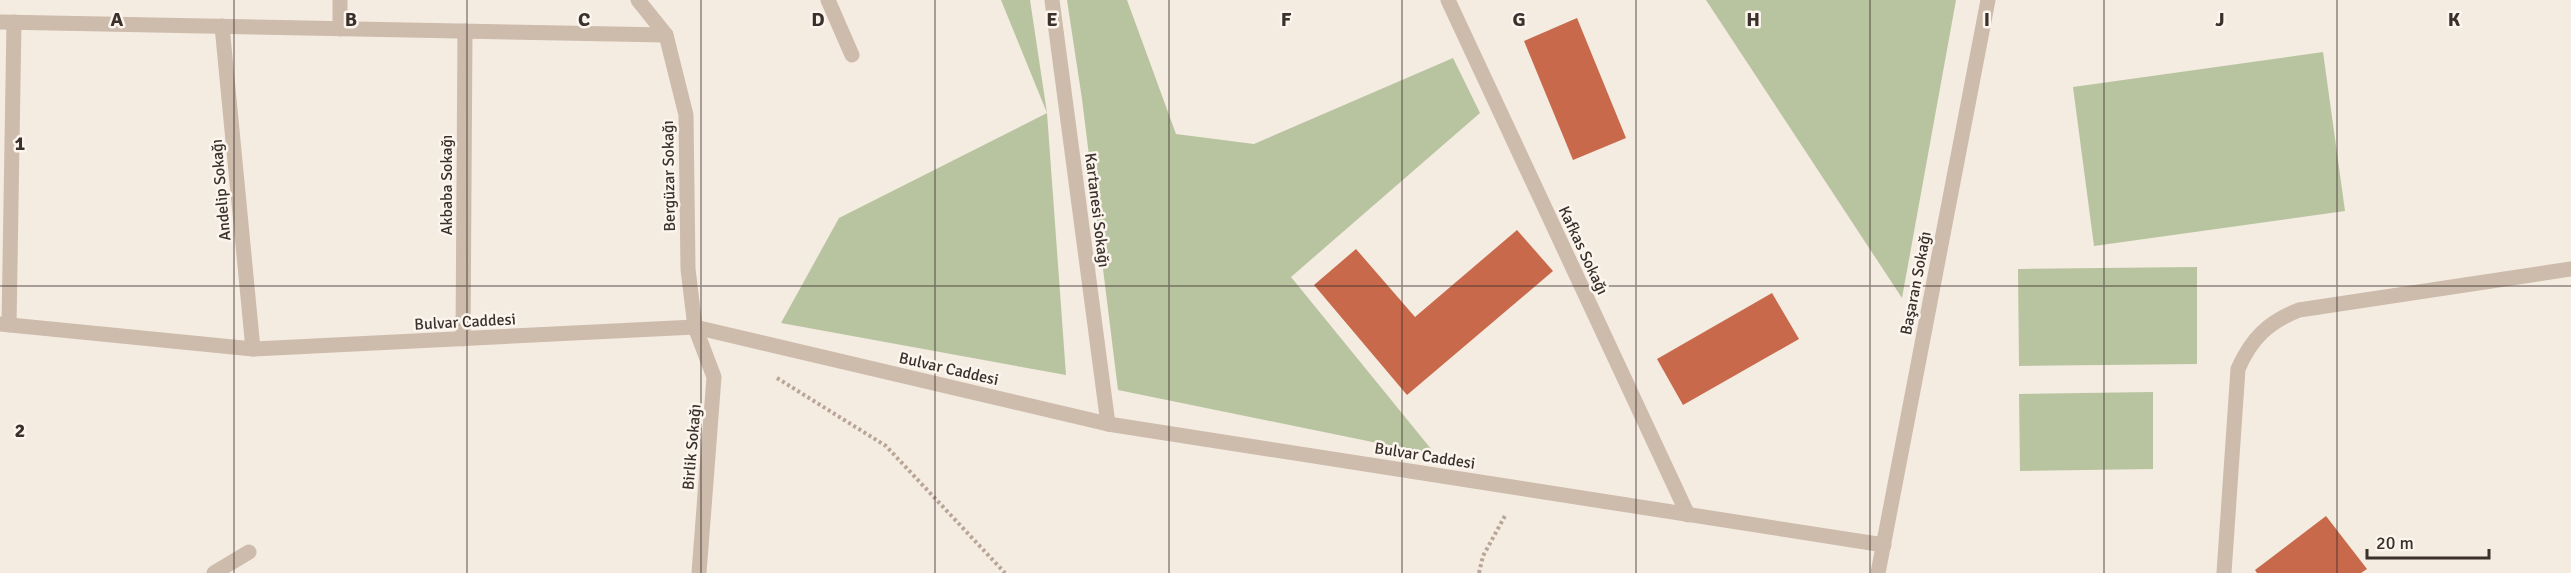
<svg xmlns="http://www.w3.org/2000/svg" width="2571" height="573" viewBox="0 0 2571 573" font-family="Signika,sans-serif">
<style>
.green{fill:#b8c4a0}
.building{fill:#c8694b}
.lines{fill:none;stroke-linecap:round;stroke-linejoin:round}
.path{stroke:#b9a596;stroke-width:4;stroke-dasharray:3 3;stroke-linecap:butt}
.service{stroke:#cdbbac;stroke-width:15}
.minor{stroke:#cdbbac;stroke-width:15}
.tertiary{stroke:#cdbbac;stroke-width:15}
.grid{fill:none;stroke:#3b302b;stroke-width:1.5;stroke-opacity:0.55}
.labels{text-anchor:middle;stroke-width:5;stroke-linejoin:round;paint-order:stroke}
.street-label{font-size:16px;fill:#3b302b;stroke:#fbf5ee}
.grid-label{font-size:20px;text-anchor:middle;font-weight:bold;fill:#3b302b;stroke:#fbf5ee;stroke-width:5;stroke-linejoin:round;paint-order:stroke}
</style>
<rect width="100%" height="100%" fill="#f4ebe1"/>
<!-- green -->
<g class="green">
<path d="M1001 0H1030L1047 113 1066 375 781 323 839 218 1047 113Z"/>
<path d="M1067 0H1127L1176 134 1254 144 1453 58 1480 113 1291 277 1436 455 1118 390 1082 99Z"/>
<path d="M1706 0H1956L1902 298Z"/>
<path d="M2323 52 2345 211 2094 246 2073 87Z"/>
<path d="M2197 267V364L2019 366 2018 269Z"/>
<path d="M2153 392V469L2020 471 2019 394Z"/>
</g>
<!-- building -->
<g class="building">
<path d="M1577 18 1626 138 1573 160 1524 41Z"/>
<path d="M1517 230 1553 271 1407 395 1314 285 1356 249 1415 317Z"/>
<path d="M1772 293 1799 339 1683 405 1657 359Z"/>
<path d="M2326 516 2367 569 2361 573H2257L2255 570Z"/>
</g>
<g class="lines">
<!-- path -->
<g class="path">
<path d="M777 378 886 446 1005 573"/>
<path d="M1479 573 1483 556 1506 514"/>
</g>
<!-- service -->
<g class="service">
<path d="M828 0 852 55"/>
<path d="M2224 573 2238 369C2251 339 2268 322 2299 310L2571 269"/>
</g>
<!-- minor -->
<g class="minor">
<path d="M638 0 666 35 686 115 688 269 695 327 714 377 699 573"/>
<path d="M1052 0 1108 424"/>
<path d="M1448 0 1688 515"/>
<path d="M0 22 666 35"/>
<path d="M222 26 253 349"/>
<path d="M340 29V0"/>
<path d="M9 325 14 22"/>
<path d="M463 339 465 31"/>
<path d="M214 573 249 552"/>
<path d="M1878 573 1988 0"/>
</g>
<!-- tertiary -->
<path class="tertiary" d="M0 324 253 349 695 327 1108 424 1884 545"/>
</g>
<!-- grid -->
<path class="grid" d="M234 0V573M467 0V573M701 0V573M935 0V573M1169 0V573M1402 0V573M1636 0V573M1870 0V573M2104 0V573M2337 0V573M0 286H2571"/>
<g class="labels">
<!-- street labels -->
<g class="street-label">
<text transform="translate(668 176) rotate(-91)" y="6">Bergüzar Sokağı</text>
<text transform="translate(446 185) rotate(-90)" y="6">Akbaba Sokağı</text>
<text transform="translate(220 190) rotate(-95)" y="6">Andelip Sokağı</text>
<text transform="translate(1098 210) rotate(83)" y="6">Kartanesi Sokağı</text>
<text transform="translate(1584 250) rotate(65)" y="6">Kafkas Sokağı</text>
<text transform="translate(1915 283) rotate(-79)" y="6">Başaran Sokağı</text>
<text transform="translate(465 321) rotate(-3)" y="6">Bulvar Caddesi</text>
<text transform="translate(949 368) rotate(13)" y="6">Bulvar Caddesi</text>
<text transform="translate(691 447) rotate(-85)" y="6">Birlik Sokağı</text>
<text transform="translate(1425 455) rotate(9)" y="6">Bulvar Caddesi</text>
</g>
</g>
<g class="grid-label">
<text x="117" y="26">A</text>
<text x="351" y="26">B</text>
<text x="584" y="26">C</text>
<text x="818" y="26">D</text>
<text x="1052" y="26">E</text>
<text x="1286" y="26">F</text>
<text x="1519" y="26">G</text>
<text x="1753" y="26">H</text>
<text x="1987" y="26">I</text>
<text x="2220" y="26">J</text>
<text x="2454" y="26">K</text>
<text x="20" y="150">1</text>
<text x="20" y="437">2</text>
</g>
<!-- scale -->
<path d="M2367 549v9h122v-9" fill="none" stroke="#3b302b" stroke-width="3"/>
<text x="2376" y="549" font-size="18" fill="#3b302b" stroke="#fbf5ee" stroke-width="4.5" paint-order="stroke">20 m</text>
</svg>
